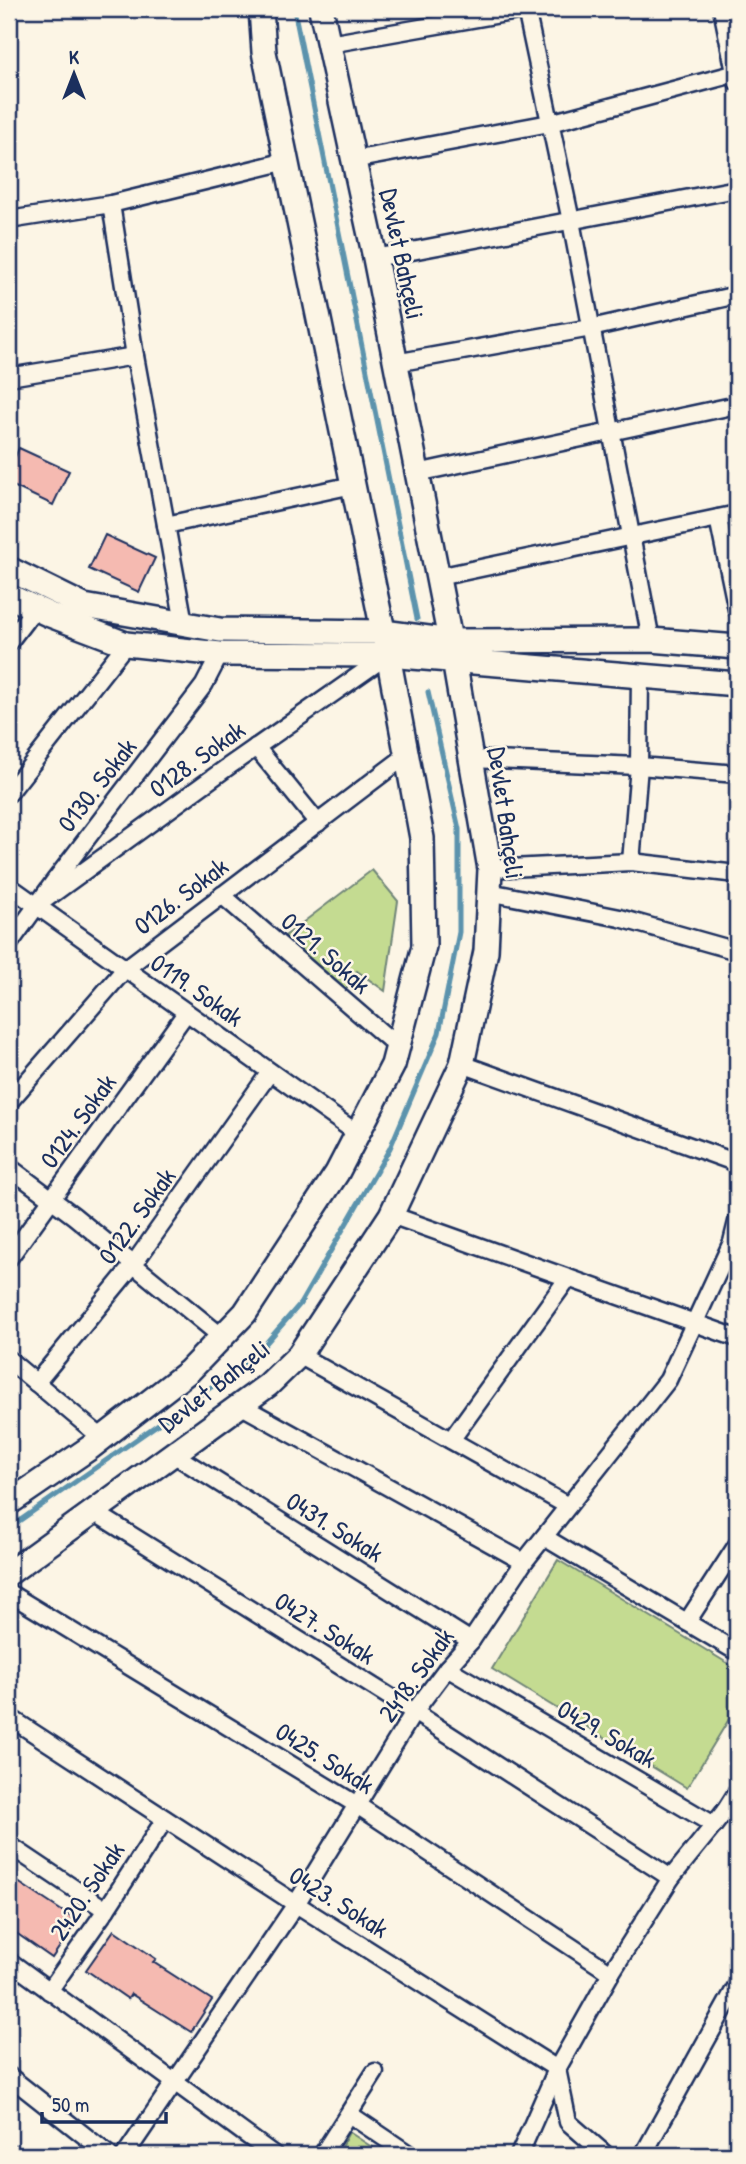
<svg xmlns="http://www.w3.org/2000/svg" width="746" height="2164" viewBox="0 0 746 2164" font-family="'Patrick Hand',sans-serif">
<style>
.green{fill:#c4db91;stroke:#708578;stroke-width:2}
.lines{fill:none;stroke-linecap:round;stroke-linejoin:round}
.stream{stroke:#5b93ad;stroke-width:5}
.building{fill:#f5bab1;stroke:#1b2f5e;stroke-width:2}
.street-casing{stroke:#1b2f5e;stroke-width:21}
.secondary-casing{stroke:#1b2f5e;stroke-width:28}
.street{stroke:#fcf5e5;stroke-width:16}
.secondary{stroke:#fcf5e5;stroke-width:23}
.labels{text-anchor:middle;stroke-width:5;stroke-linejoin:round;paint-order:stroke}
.street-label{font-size:26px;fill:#1b2f5e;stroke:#fcf5e5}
</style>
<rect width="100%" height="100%" fill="#fcf5e5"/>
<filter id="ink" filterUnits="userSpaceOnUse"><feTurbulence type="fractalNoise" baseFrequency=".0143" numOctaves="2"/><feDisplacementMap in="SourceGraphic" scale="14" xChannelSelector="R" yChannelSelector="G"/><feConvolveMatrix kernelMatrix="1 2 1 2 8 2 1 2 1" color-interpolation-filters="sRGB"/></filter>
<g filter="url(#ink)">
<!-- green -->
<g class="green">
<path d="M372 870 398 901 385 991 357 971 344 992 281 939Z"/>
<path d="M558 1560 737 1669V1706L687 1788 492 1669Z"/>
<path d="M349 2132 384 2155H337Z"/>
</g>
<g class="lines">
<!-- stream -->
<g class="stream">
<path d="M294 9 417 619"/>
<path d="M9 1528 253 1358 300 1304 390 1148 439 1033 459 932V829L428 692"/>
</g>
</g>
<!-- building -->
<g class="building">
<path d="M19 448 69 471 53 505 9 484V470Z"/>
<path d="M105 535 155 558 139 592 89 569Z"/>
<path d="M9 1876 77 1921 52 1958 9 1928Z"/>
<path d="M114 1930 156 1959 153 1962 212 2000 191 2032 131 1994 128 1999 86 1970Z"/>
</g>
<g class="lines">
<defs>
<g id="street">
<path d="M526 9 571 221 651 640"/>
<path d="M722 9 737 82"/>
<path d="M329 44 529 9"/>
<path d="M353 160 550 123 737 73"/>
<path d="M111 204 135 356 184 623"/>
<path d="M9 220 111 204 287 161"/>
<path d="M375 258 737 189"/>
<path d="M395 363 591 328 737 295"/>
<path d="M9 377 135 356"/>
<path d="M417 473 737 405"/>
<path d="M718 518 737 610"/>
<path d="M166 525 353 485"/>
<path d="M438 577 737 514"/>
<path d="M9 642 35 608"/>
<path d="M256 747 318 823"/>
<path d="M471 759 639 766 737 774"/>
<path d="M9 793 126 644"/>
<path d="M631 862 639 766 640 677"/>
<path d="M490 869 631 862 737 874"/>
<path d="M9 886 358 1134"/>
<path d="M489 892 620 918 737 951"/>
<path d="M222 895 398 1047"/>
<path d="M36 906 229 766 388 655"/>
<path d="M9 944 56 879 204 685 220 654"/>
<path d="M462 1064 737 1163"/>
<path d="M9 1102 125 969 407 755"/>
<path d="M9 1167 74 1216 222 1337"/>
<path d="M391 1215 737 1338"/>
<path d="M9 1258 186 1013"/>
<path d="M299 1355 568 1506"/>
<path d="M9 1360 102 1438"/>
<path d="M36 1383 133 1265 270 1072"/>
<path d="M240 1405 524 1562"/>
<path d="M451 1440 568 1278"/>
<path d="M173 1454 471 1641"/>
<path d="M94 1512 414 1712 671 1878"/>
<path d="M544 1537 737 1652"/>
<path d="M9 1593 357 1805 611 1973"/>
<path d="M687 1622 737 1545"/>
<path d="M447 1668 714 1825 725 1811 737 1818"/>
<path d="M9 1717 296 1904 557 2069 568 2122 606 2155"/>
<path d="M725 1811 737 1792"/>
<path d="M9 1845 106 1910"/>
<path d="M9 1961 274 2155"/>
<path d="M49 1991 106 1910 165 1819"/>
<path d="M9 2076 109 2155"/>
<path d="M349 2114 410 2155"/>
<path d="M9 2152 12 2155"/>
<path d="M125 2155 296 1904 414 1712 447 1668 471 1641 524 1562 668 1380 732 1242 737 1222"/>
<path d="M322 2155 375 2072"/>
<path d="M519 2155 557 2069 611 1973 671 1878 714 1825"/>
<path d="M643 2155 737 1985"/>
</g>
<g id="secondary">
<path d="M9 569 84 606 220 630 383 632 451 641 651 640 737 647"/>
<path d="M9 596 50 615 126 644 220 654 388 655 737 684"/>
<path d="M9 1503 91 1447 189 1371 245 1313 337 1173 393 1065 424 946 422 838 388 655 264 52 261 9"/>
<path d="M9 1573 268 1385 299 1355 391 1215 462 1064 486 951 490 869 454 660 375 258 321 9"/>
</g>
</defs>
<!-- street casing -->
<use href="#street" class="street-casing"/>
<!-- secondary casing -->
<use href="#secondary" class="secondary-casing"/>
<!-- street -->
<use href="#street" class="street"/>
<!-- secondary -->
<use href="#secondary" class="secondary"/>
</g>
</g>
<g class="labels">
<!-- street labels -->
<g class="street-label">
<text transform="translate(402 254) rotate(78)" y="9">Devlet Bahçeli</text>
<text transform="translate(197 759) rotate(-36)" y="9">0128. Sokak</text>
<text transform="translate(97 785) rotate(-52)" y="9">0130. Sokak</text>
<text transform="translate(506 813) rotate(82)" y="9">Devlet Bahçeli</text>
<text transform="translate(181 896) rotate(-37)" y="9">0126. Sokak</text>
<text transform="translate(326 953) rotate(41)" y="9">0121. Sokak</text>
<text transform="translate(197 990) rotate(35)" y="9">0119. Sokak</text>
<text transform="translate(78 1121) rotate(-54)" y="9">0124. Sokak</text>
<text transform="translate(137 1216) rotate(-54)" y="9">0122. Sokak</text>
<text transform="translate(214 1386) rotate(-38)" y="9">Devlet Bahçeli</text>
<text transform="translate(335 1527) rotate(32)" y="9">0431. Sokak</text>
<text transform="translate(325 1628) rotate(32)" y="9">0427. Sokak</text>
<text transform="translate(416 1675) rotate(-54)" y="9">2418. Sokak</text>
<text transform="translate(607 1734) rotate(30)" y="9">0429. Sokak</text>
<text transform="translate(325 1758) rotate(32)" y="9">0425. Sokak</text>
<text transform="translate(87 1891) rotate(-56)" y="9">2420. Sokak</text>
<text transform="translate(339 1902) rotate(32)" y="9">0423. Sokak</text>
</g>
</g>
<!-- margin -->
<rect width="746" height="2164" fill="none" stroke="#fcf5e5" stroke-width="35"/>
<rect x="18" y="18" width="711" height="2129" fill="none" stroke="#1b2f5e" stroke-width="2.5" filter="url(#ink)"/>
<!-- north arrow -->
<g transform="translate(74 74)" stroke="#fcf5e5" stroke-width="5" paint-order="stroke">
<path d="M0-5L12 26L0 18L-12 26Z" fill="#1b2f5e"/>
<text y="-10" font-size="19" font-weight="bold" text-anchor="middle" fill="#1b2f5e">K</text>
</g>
<!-- scale -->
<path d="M42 2112v10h124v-10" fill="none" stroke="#1b2f5e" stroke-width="3.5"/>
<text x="52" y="2112" font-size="21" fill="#1b2f5e" stroke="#fcf5e5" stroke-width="5" paint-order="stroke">50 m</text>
</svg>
